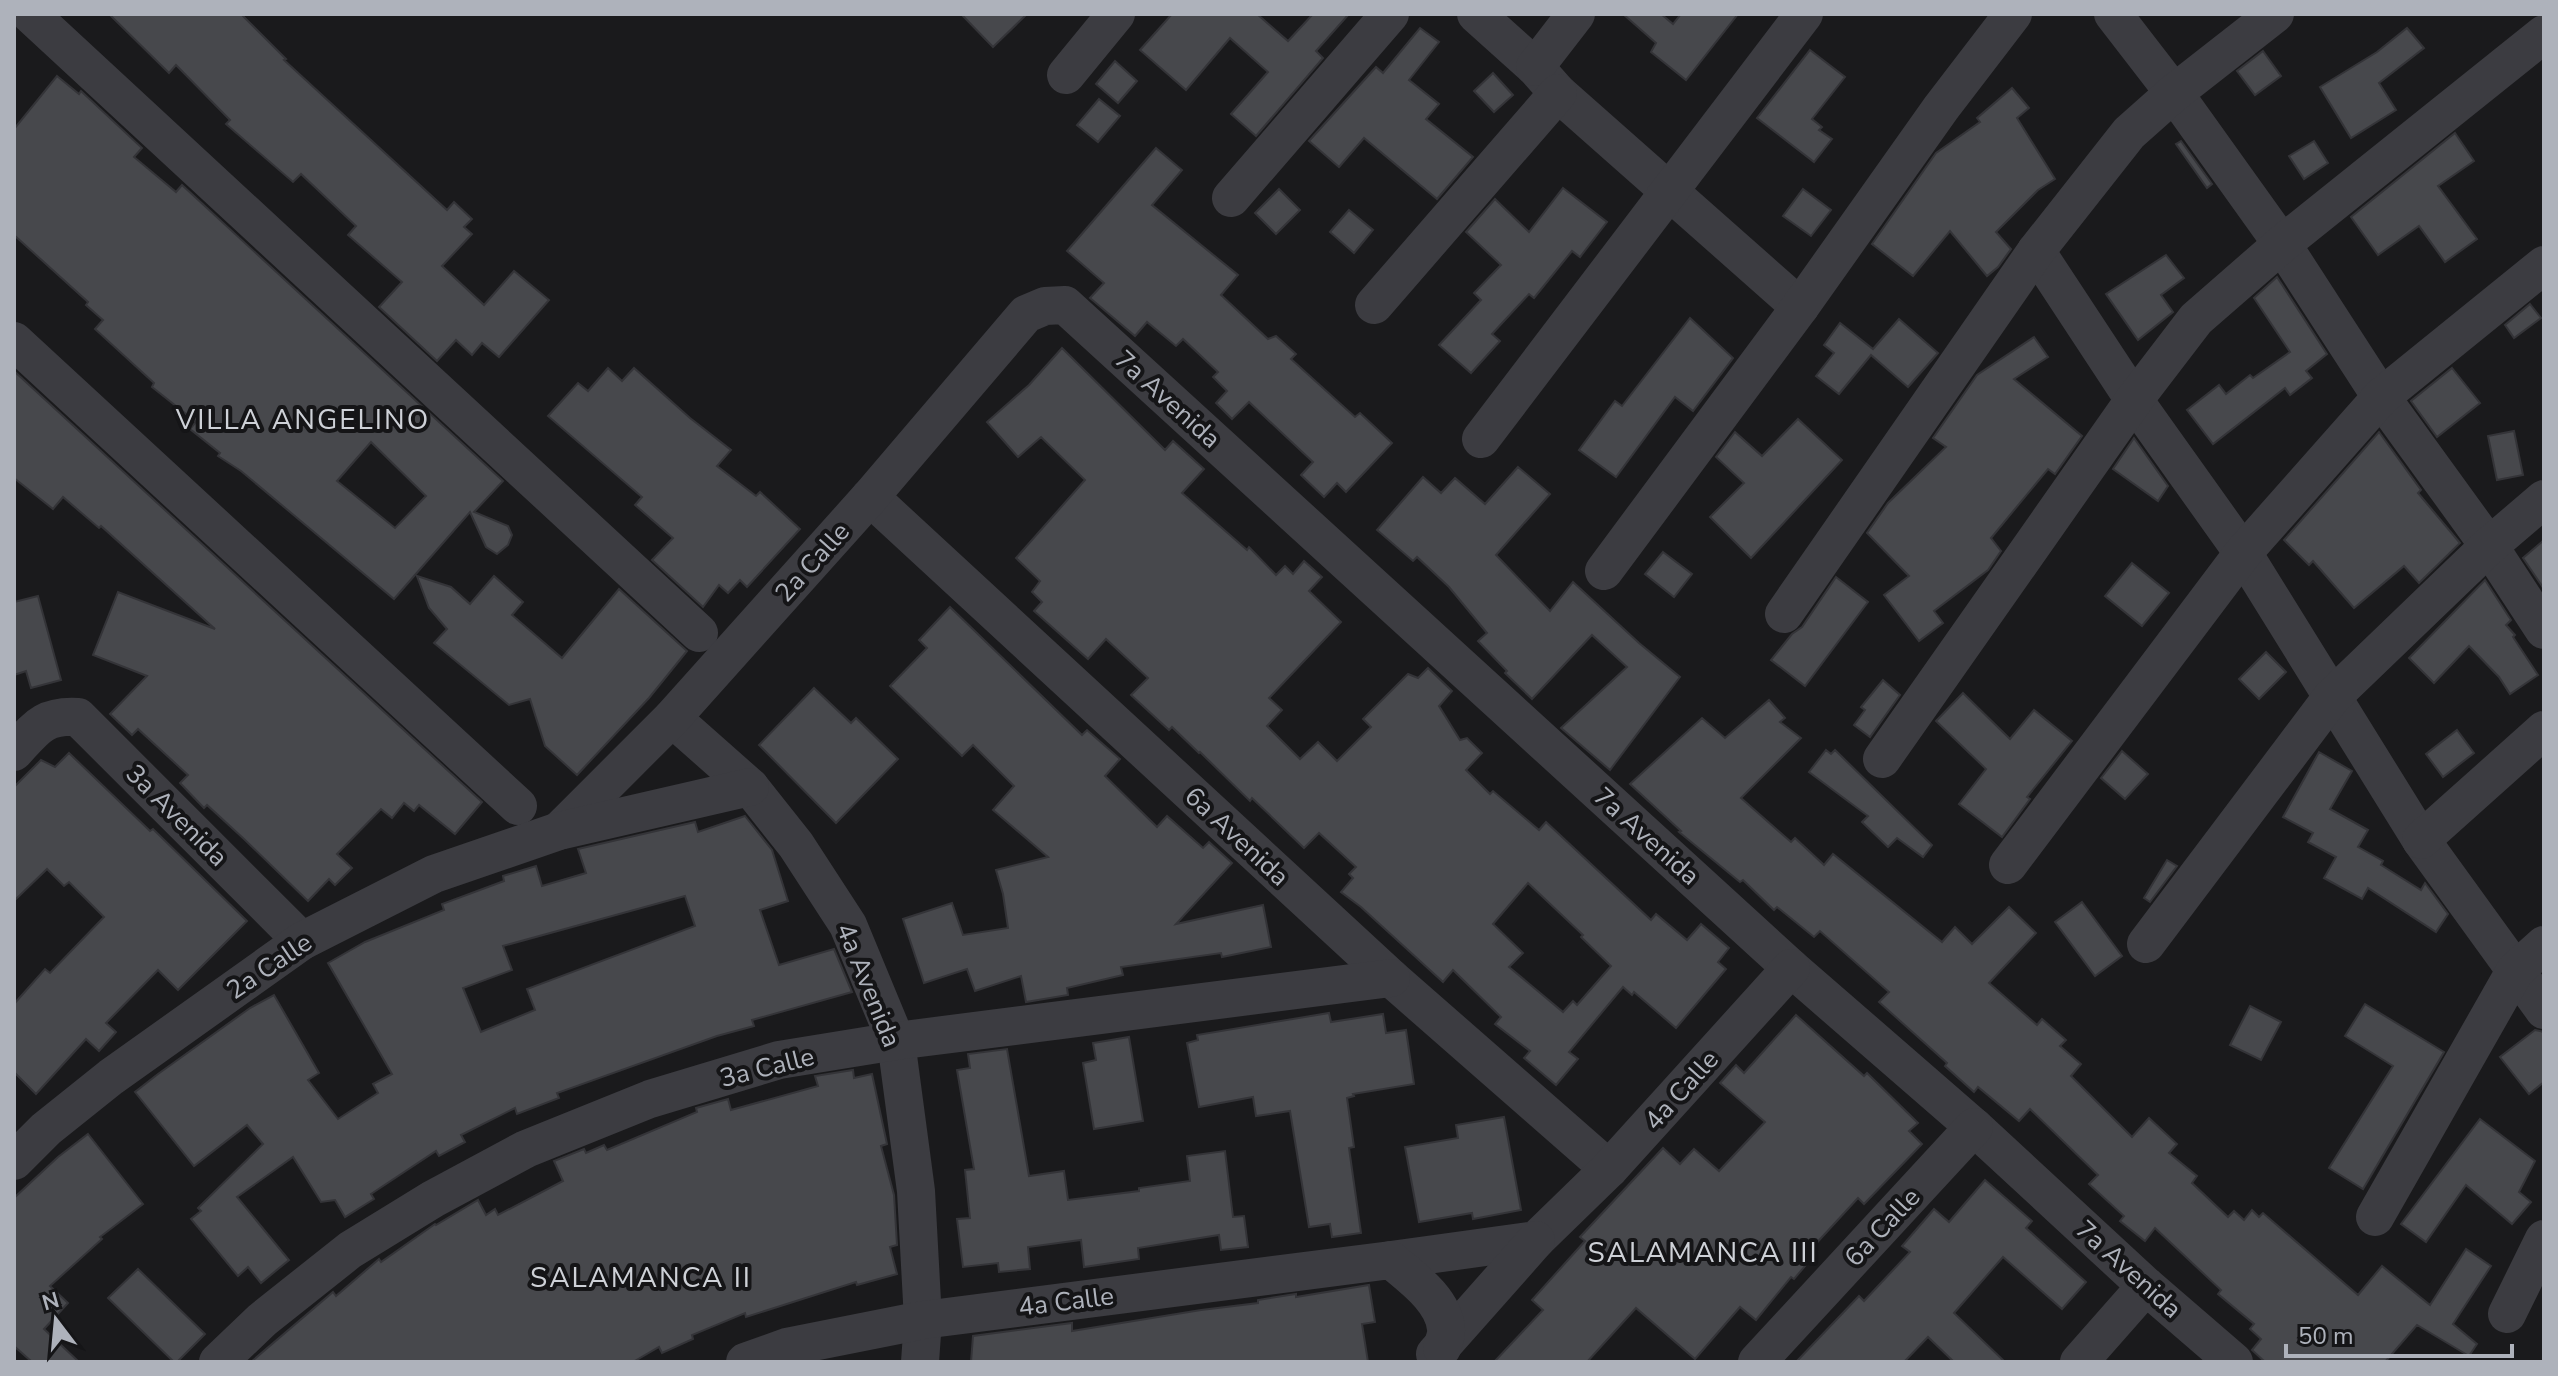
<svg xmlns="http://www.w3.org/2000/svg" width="2558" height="1376" viewBox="0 0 2558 1376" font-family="'Nunito Sans',sans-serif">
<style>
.building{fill:#47484c;stroke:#343438;stroke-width:2;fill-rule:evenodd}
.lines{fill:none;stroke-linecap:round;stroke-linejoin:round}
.minor{stroke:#3c3c41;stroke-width:38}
.labels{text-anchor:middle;stroke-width:8;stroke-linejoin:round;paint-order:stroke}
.street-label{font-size:26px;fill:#aeb2bb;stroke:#151517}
.neighbourhood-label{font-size:28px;letter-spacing:2px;fill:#ced1d7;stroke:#151517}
</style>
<rect width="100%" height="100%" fill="#1a1a1c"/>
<!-- building -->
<g class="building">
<path d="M109 14H241L286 59 284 60 447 210 454 202 472 219 464 227 472 234 442 266 484 305 514 271 549 300 499 357 482 343 472 355 456 340 437 361 379 307 402 282 348 235 356 226 301 174 293 182 226 124 230 120 176 65 169 73Z"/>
<path d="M961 14H1027L993 47Z"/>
<path d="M1172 14H1257L1288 41 1313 14H1349L1316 51 1323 58 1256 136 1231 114 1268 72 1230 38 1186 90 1140 50Z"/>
<path d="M1623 14H1661L1673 24 1681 14H1738L1686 80 1651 52 1656 43Z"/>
<path d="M1420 28 1439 42 1409 80 1439 104 1426 119 1473 157 1437 199 1364 138 1339 167 1309 141 1376 67 1383 73Z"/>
<path d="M2407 28 2424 48 2379 83 2396 110 2351 138 2320 87 2377 52Z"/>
<path d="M1810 50 1845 77 1812 119 1822 127 1819 130 1832 139 1814 162 1757 118Z"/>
<path d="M2263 51 2281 76 2255 95 2237 71Z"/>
<path d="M1115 61 1137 81 1118 103 1096 84Z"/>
<path d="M1493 73 1513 95 1494 112 1474 91Z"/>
<path d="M57 76 79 94 81 91 142 148 134 157 176 192 182 185 503 481 474 512 508 526 512 535 508 545 497 554 486 547 470 512 394 599 241 471 218 456 220 453 190 429 196 422 152 387 154 383 95 329 103 320 86 305 88 302 14 235V129ZM371 442 426 496 395 528 337 481Z"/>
<path d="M2012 88 2029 108 2017 118 2055 179 2038 190 1996 232 2011 249 1998 267 1987 276 1950 231 1913 276 1872 244 1936 153 1980 122 1977 118Z"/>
<path d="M1099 99 1120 116 1098 142 1077 125Z"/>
<path d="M2455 133 2474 161 2438 186 2477 239 2445 262 2419 226 2378 255 2351 217Z"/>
<path d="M2181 141 2212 184 2207 188 2176 144Z"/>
<path d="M2314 141 2328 163 2304 179 2289 156Z"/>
<path d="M1156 148 1182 170 1152 205 1238 275 1221 295 1268 339 1276 336 1296 354 1291 359 1355 417 1360 413 1392 443 1346 492 1337 483 1324 497 1301 475 1313 462 1249 402 1232 419 1216 403 1227 391 1213 377 1218 372 1183 339 1176 346 1147 322 1135 336 1090 298 1104 283 1067 251Z"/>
<path d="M1563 188 1607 222 1580 257 1572 251 1534 298 1529 294 1492 334 1500 341 1471 373 1439 345 1481 300 1474 293 1501 265 1466 232 1495 199 1529 232Z"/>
<path d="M1279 189 1300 210 1276 234 1255 213Z"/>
<path d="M1803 189 1831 210 1811 236 1783 216Z"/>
<path d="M1349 210 1373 230 1354 253 1330 232Z"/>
<path d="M2166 255 2184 278 2161 295 2173 312 2138 340 2106 294Z"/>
<path d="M2277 277 2327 354 2306 371 2312 378 2290 395 2285 388 2213 444 2187 410 2219 385 2226 394 2250 375 2253 378 2290 352 2254 298Z"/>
<path d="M2530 304 2541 318 2514 338 2505 325Z"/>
<path d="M1690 318 1733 358 1693 411 1675 397 1616 477 1579 450 1615 401 1622 406Z"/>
<path d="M1899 319 1938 353 1908 387 1871 355 1839 394 1816 376 1834 353 1824 345 1840 323 1873 349Z"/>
<path d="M2034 337 2048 357 2014 379 2082 436 2055 474 2048 469 1991 538 2001 551 1988 570 1934 611 1943 623 1919 641 1884 595 1909 576 1867 533 1888 503 1946 447 1933 438 1977 375Z"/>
<path d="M1062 348 1165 450 1173 441 1204 469 1182 493 1247 550 1249 547 1276 575 1285 566 1293 574 1304 561 1322 577 1309 591 1341 622 1269 698 1282 710 1267 726 1300 759 1318 742 1337 761 1371 727 1363 719 1408 674 1418 678 1428 668 1452 691 1439 706 1460 740 1467 738 1482 753 1466 770 1490 794 1493 791 1539 830 1546 822 1651 920 1656 914 1687 940 1701 924 1729 948 1718 962 1726 969 1676 1028 1634 992 1632 995 1623 987 1569 1052 1578 1059 1556 1085 1524 1058 1530 1051 1495 1024 1501 1017 1453 970 1443 982 1361 907 1341 892 1353 878 1349 874 1356 867 1319 833 1304 848 1252 798 1250 801 1200 752 1199 753 1172 727 1169 730 1131 695 1148 678 1106 639 1088 659 1034 611 1042 602 1032 592 1040 581 1016 558 1085 480 1041 437 1018 457 987 422 1029 385ZM1528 883 1583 935 1581 937 1611 966 1577 1005 1573 1001 1563 1012 1509 967 1523 953 1493 924Z"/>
<path d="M608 368 622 381 634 368 690 418 731 450 717 466 756 496 760 492 800 529 747 587 740 580 728 593 719 585 703 607 652 560 673 538 635 505 642 497 548 416 578 383 588 391Z"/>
<path d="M2452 368 2480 403 2437 437 2411 401Z"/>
<path d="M14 371 482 802 455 834 419 805 414 811 404 803 392 818 381 809 337 854 352 868 335 885 329 879 308 901 244 839 207 805 204 808 180 783 188 775 138 729 132 735 110 714 147 676 93 655 118 592 215 629 101 526 99 528 63 497 53 509 14 478Z"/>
<path d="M1798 419 1842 460 1751 558 1710 517 1744 483 1716 457 1735 432 1762 456Z"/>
<path d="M2514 431 2523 475 2497 480 2488 436Z"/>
<path d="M2379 432 2421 490 2418 493 2460 543 2419 583 2404 566 2354 608 2313 561 2309 565 2284 540Z"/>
<path d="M2134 438 2168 486 2158 501 2113 469Z"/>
<path d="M1518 467 1550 494 1496 555 1550 611 1573 582 1639 643 1680 677 1610 770 1561 728 1627 667 1592 635 1532 699 1505 673 1507 671 1478 641 1487 633 1449 587 1417 557 1413 561 1377 530 1423 477 1441 493 1455 478 1485 504Z"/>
<path d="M2544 540V589L2523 558Z"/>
<path d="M1663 552 1692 574 1674 597 1645 574Z"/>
<path d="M2132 563 2169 593 2142 626 2105 596Z"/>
<path d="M417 576 451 587 470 604 494 576 523 602 512 615 562 658 619 589 687 651 649 698 577 775 545 746 530 699 509 705 434 643 447 629 429 608Z"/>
<path d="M1836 577 1868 602 1805 686 1771 660 1792 634 1802 627Z"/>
<path d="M2485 580 2511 620 2506 625 2515 635 2513 637 2538 675 2510 694 2499 677 2469 646 2434 683 2409 658Z"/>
<path d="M38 596 61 680 31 688 26 671 14 675V602Z"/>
<path d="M950 607 1082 735 1087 730 1120 759 1105 776 1157 827 1167 816 1203 848 1209 842 1232 863 1176 924 1263 905 1271 947 1222 957 1221 953 1121 967 1123 975 1067 988 1068 995 1026 1002 1021 976 975 991 967 969 924 983 903 919 952 903 963 935 1008 928 1003 894 996 870 1048 857 993 810 1014 786 973 745 962 756 890 686 927 648 919 640Z"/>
<path d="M2266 652 2286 672 2259 699 2239 679Z"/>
<path d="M1883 680 1900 695 1870 737 1854 725 1865 710 1861 707Z"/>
<path d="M814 688 851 723 856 718 898 759 836 823 759 745Z"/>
<path d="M1963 693 2010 739 2034 710 2072 741 2027 797 2030 799 2002 837 1959 804 1986 769 1936 721Z"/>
<path d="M1769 700 1785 718 1780 722 1801 738 1741 798 1791 842 1795 838 1824 865 1833 854 1942 942 1955 927 1972 944 2009 907 2036 933 1989 983 2037 1025 2042 1019 2066 1040 2060 1046 2081 1064 2071 1076 2132 1137 2149 1118 2177 1144 2169 1153 2197 1176 2192 1183 2228 1217 2234 1211 2244 1220 2252 1210 2259 1217 2263 1213 2358 1295 2382 1266 2430 1305 2466 1249 2491 1266 2453 1324 2477 1344 2469 1356 2417 1325 2385 1362H2265L2252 1350 2261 1339 2250 1329 2254 1324 2218 1294 2221 1290 2155 1228 2145 1241 2120 1221 2124 1216 2089 1184 2098 1175 2030 1109 2019 1121 1978 1087 1974 1092 1945 1066 1947 1063 1879 1002 1889 992 1820 931 1814 937 1777 907 1774 910 1743 880 1740 882 1679 832 1681 831 1630 784 1702 718 1725 738Z"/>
<path d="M2457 730 2474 753 2443 777 2426 754Z"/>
<path d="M1826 750 1831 754 1835 750 1932 845 1923 857 1897 838 1888 847 1862 822 1868 816 1809 772Z"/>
<path d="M2122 751 2148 774 2125 799 2101 778Z"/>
<path d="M2319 752 2352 771 2330 809 2368 830 2358 847 2383 861 2381 865 2421 890 2425 883 2448 914 2436 932 2368 888 2362 899 2324 878 2336 857 2308 842 2313 833 2283 817Z"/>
<path d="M69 753 150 831 153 829 247 921 178 990 158 970 106 1023 116 1032 99 1051 86 1039 36 1094 14 1072V1004L45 969 50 973 104 917 69 882 64 886 47 869 14 901V787L41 760 55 767Z"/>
<path d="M745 816 772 850 788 901 760 910 779 965 834 949 852 992 752 1020 754 1026 717 1036 557 1093 559 1098 517 1114 515 1108 461 1135 465 1142 439 1156 436 1151 371 1194 374 1199 345 1217 335 1200 321 1202 293 1157 237 1197 289 1260 261 1283 248 1267 238 1276 191 1219 201 1211 198 1208 263 1144 247 1125 194 1166 135 1092 158 1074 250 1008 274 995 319 1073 308 1080 338 1119 378 1093 373 1084 392 1074 328 963 365 942 444 910 442 904 504 881 503 876 536 866 542 886 586 873 578 849 695 822 698 832ZM685 896 695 926 527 989 535 1010 481 1032 463 988 512 970 503 946Z"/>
<path d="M2167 860 2177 866 2150 902 2144 898Z"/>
<path d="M2082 902 2122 956 2095 976 2055 922Z"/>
<path d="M2365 1004 2444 1052 2363 1189 2329 1168 2393 1066 2345 1036Z"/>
<path d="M2250 1006 2281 1022 2261 1060 2230 1045Z"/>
<path d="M1329 1013 1331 1022 1383 1014 1386 1033 1406 1030 1414 1084 1353 1094 1354 1096 1347 1098 1354 1147 1349 1148 1361 1233 1332 1237 1330 1224 1309 1227 1290 1111 1256 1116 1253 1097 1199 1107 1187 1043 1198 1040 1197 1035Z"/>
<path d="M1796 1015 1864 1076 1867 1073 1918 1123 1909 1131 1922 1144 1864 1204 1858 1198 1812 1248 1817 1252 1794 1279 1791 1277 1756 1320 1740 1307 1695 1359 1636 1308 1587 1362H1494L1543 1310 1532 1300 1585 1241 1580 1237 1663 1148 1680 1164 1694 1149 1719 1171 1765 1122 1720 1083 1736 1065 1744 1073Z"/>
<path d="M2535 1030 2544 1032V1082L2529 1094 2500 1057Z"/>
<path d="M1129 1037 1143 1121 1094 1129 1083 1063 1096 1060 1093 1043Z"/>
<path d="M1007 1049 1029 1176 1064 1171 1068 1200 1139 1191V1188L1190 1181 1187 1156 1225 1151 1233 1217 1244 1216 1248 1247 1221 1250 1219 1235 1138 1248 1139 1259 1084 1267 1081 1240 1028 1247 1030 1269 999 1272 998 1263 963 1267 957 1219 970 1218 965 1170 974 1169 957 1070 970 1068 968 1054Z"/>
<path d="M853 1070 854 1078 872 1074 887 1144 881 1146 894 1195 897 1245 890 1247 897 1274 857 1285 856 1282 746 1317 745 1313 692 1335 693 1339 662 1353 659 1347 633 1362H251L333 1292 336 1296 379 1259 381 1262 435 1224 436 1225 478 1200 486 1215 495 1209 498 1215 563 1181 554 1161 584 1149 586 1153 604 1145 607 1150 697 1112 696 1108 728 1099 731 1110 818 1086 815 1076Z"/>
<path d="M1504 1117 1521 1210 1473 1219 1472 1213 1419 1222 1405 1147 1458 1138 1456 1125Z"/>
<path d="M2480 1119 2535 1161 2519 1192 2531 1202 2512 1224 2466 1185 2426 1242 2401 1224Z"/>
<path d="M88 1134 143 1204 100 1237 102 1239 50 1286 68 1303 44 1329 79 1362H32L14 1346V1198L58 1157Z"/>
<path d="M1985 1180 2032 1221 2026 1228 2086 1282 2062 1309 2003 1257 1954 1313 2005 1362H1954L1928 1337 1904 1362H1796L1859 1296 1864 1301 1910 1252 1902 1246 1934 1209 1949 1222Z"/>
<path d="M138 1269 205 1334 177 1362H174L108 1298Z"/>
<path d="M1369 1285 1375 1322 1362 1324 1368 1362H971L973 1336 1072 1323V1331L1201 1310 1258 1303V1300L1289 1295 1296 1294V1297Z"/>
</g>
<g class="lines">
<!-- minor -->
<g class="minor">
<path d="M30 14 699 633"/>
<path d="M1476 14 1535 67 1558 93 1800 307"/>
<path d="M2113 14 2174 93 2282 244 2381 397 2489 546 2544 630"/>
<path d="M1535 67 1576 14"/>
<path d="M1066 75 1116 14"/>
<path d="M1231 198 1390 14"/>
<path d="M2036 251 2134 400 2243 553 2421 840 2544 1010"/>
<path d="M1374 305 1558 93"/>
<path d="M14 341 518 806"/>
<path d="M1481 439 1804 14"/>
<path d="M870 497 1391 978 1609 1169"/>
<path d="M1604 571 1800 307 1941 108 2013 14"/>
<path d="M1784 614 2036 251 2129 133 2174 93 2275 14"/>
<path d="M672 718 750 787 796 845 848 925 896 1041 916 1191 923 1320 920 1362"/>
<path d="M14 752C36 728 43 715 78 717L302 941"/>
<path d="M1882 759 2134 400 2196 319 2282 244 2544 34"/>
<path d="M559 831 672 718 870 497 1026 314 1045 306 1065 305 1791 968 1974 1127 2146 1286 2234 1362"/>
<path d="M2421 840 2544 730"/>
<path d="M2008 865 2243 553 2381 397 2544 265"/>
<path d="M2146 944 2332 697 2489 546 2544 499"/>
<path d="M14 1161 46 1129 111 1077 302 941 434 874 559 831 750 787"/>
<path d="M2375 1217 2515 971 2544 945"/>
<path d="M1391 1260 1536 1240 1609 1169 1791 968"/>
<path d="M2507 1314 2544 1239"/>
<path d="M1435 1354 1536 1240"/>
<path d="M218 1362 262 1320 350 1250 433 1199 526 1149 650 1099 779 1060 896 1041 1391 978"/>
<path d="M745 1362 787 1347 923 1320 1391 1260C1411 1277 1444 1300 1446 1329 1447 1335 1443 1343 1442 1348"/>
<path d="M1757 1362 1974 1127"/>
<path d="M2079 1362 2146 1286"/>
</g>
</g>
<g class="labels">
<!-- street labels -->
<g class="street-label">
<text transform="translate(1168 399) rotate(42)" y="9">7a Avenida</text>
<text transform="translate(812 562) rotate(-48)" y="9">2a Calle</text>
<text transform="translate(177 815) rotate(45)" y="9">3a Avenida</text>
<text transform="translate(1237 836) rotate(43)" y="9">6a Avenida</text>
<text transform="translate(1647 836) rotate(42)" y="9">7a Avenida</text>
<text transform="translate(269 966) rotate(-34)" y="9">2a Calle</text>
<text transform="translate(869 985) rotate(68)" y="9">4a Avenida</text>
<text transform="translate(767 1067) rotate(-14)" y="9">3a Calle</text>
<text transform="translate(1681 1090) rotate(-48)" y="9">4a Calle</text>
<text transform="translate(1882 1227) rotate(-47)" y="9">6a Calle</text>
<text transform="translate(2129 1269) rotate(42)" y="9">7a Avenida</text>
<text transform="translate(1066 1301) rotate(-7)" y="9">4a Calle</text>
</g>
<!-- neighbourhood labels -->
<g class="neighbourhood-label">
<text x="303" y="429">VILLA ANGELINO</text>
<text x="1703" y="1262">SALAMANCA III</text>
<text x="641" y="1287">SALAMANCA II</text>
</g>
</g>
<!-- border -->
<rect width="2558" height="1376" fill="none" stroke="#aeb2bb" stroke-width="32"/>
<!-- north arrow -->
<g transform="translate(56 1320) rotate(344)" stroke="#151517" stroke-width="6" paint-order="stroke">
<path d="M0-6L14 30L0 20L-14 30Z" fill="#aeb2bb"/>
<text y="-12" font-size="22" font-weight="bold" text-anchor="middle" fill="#aeb2bb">N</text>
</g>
<!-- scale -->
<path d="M2286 1344v12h226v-12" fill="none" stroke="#aeb2bb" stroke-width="4"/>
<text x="2298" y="1344" font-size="24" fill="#aeb2bb" stroke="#151517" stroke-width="6" paint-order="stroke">50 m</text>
</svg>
